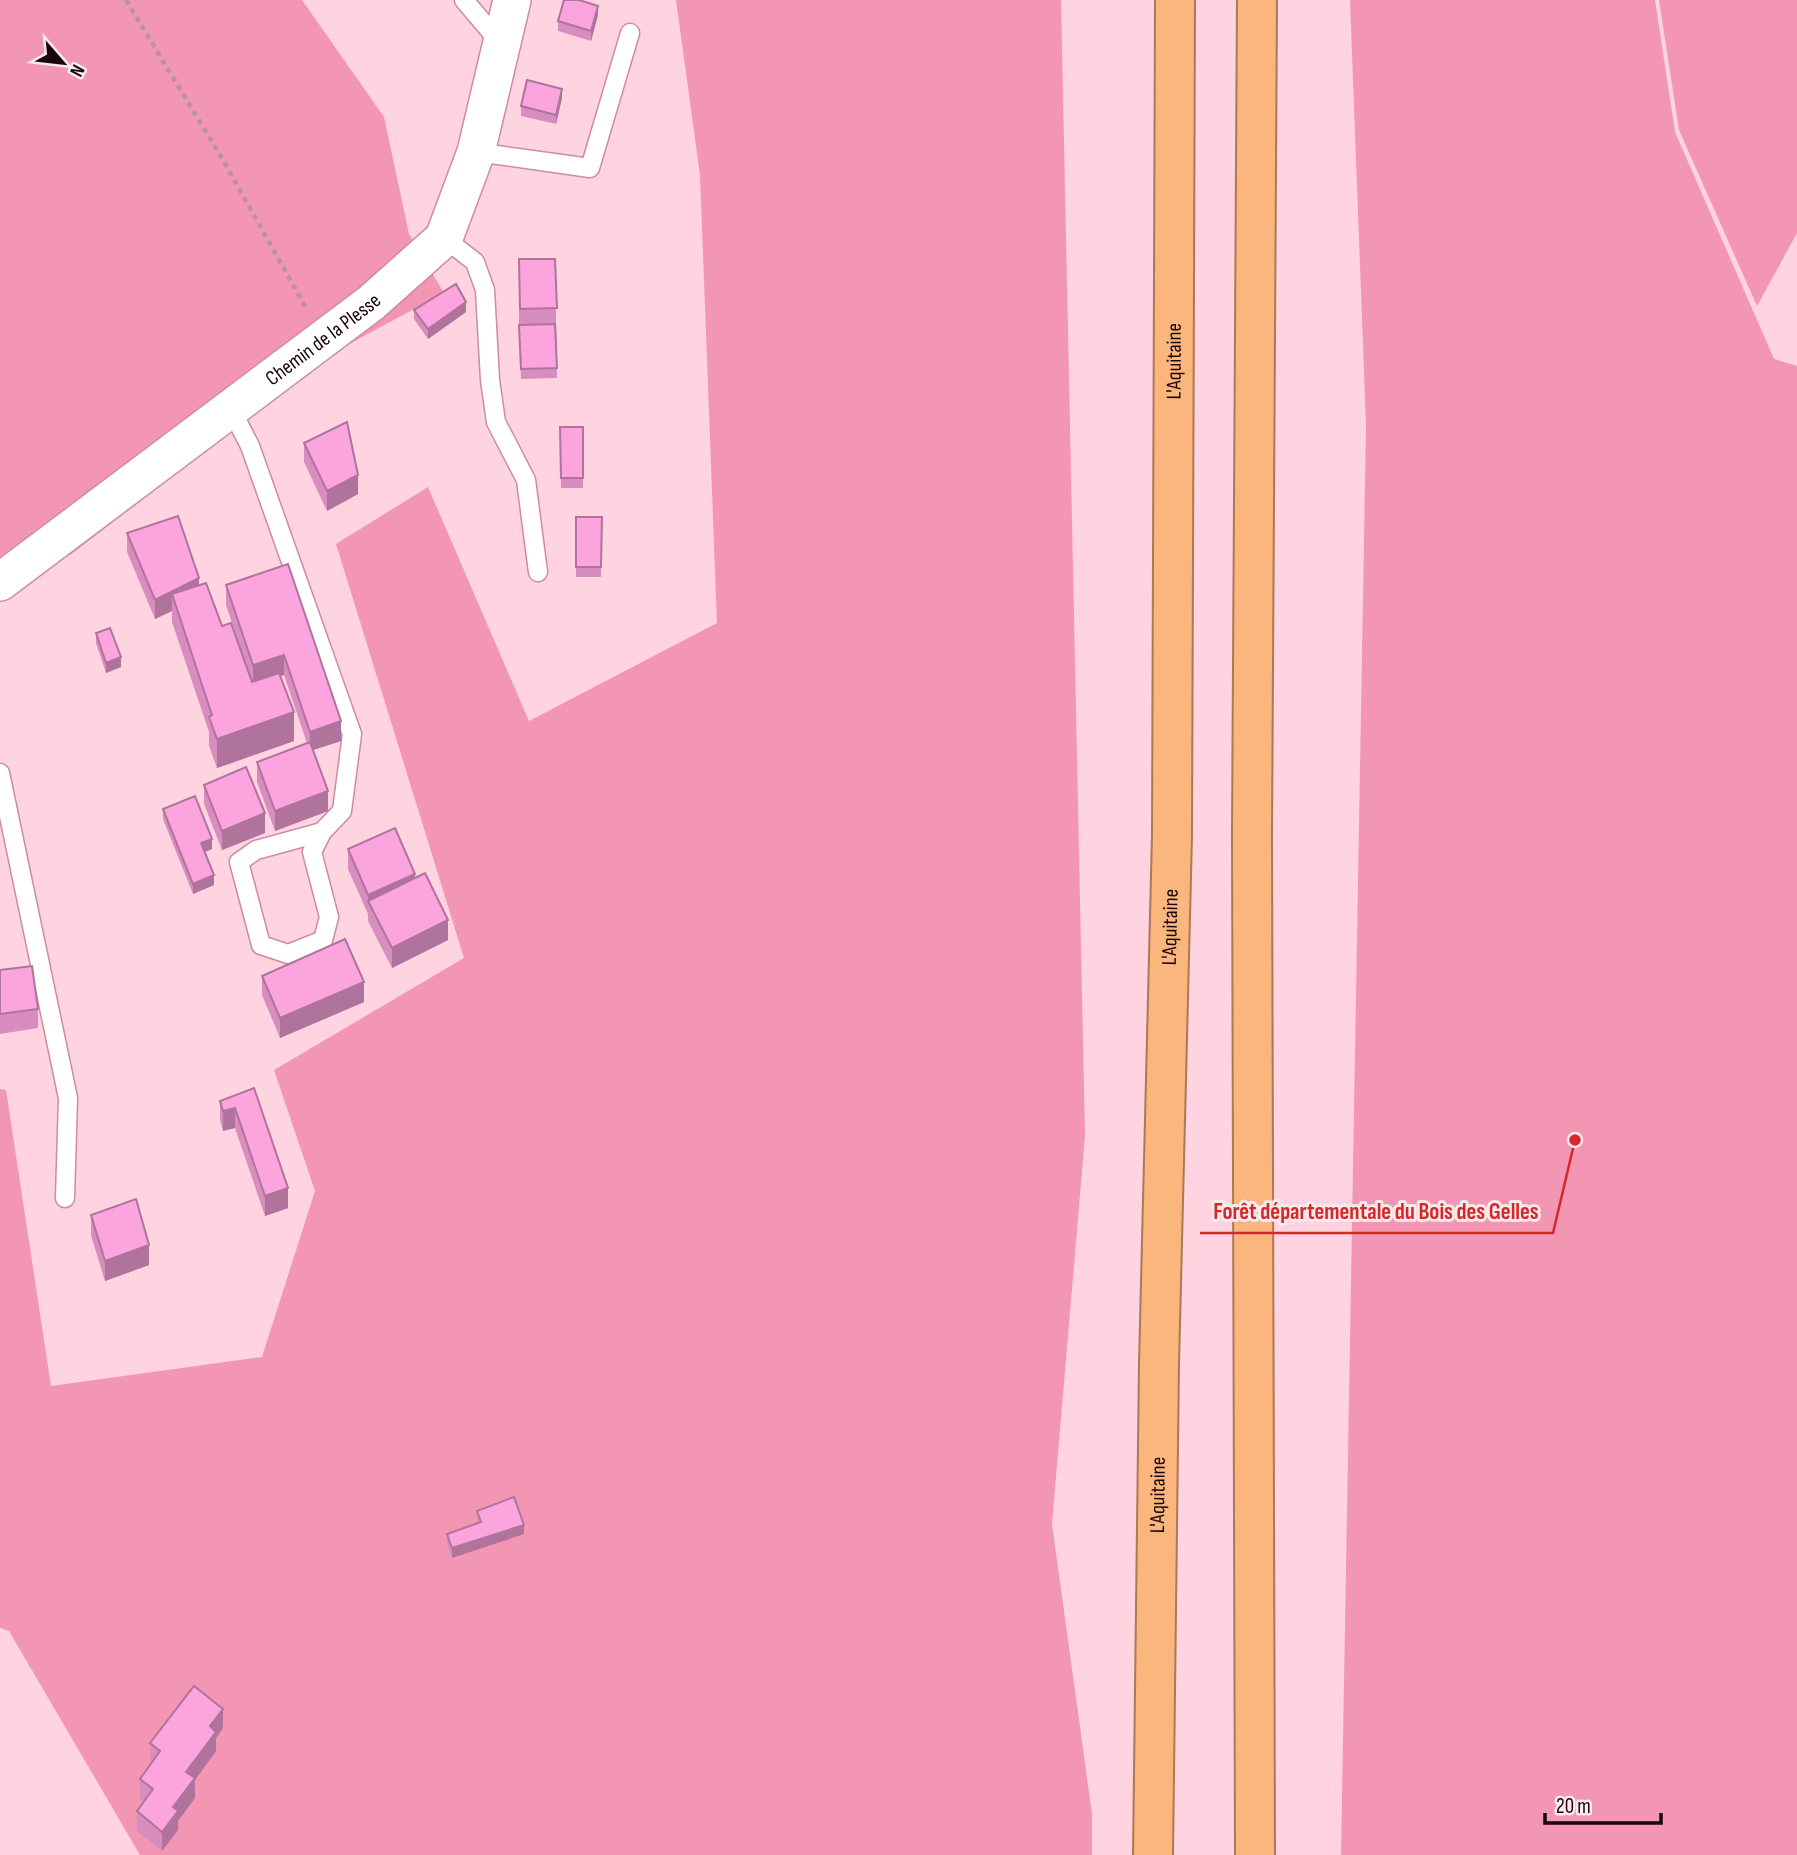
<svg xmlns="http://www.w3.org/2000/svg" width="1797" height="1855" viewBox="0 0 1797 1855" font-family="'Sofia Sans Condensed',sans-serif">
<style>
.green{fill:#f296b3}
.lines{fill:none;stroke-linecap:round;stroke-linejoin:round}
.service-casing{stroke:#cf8b9f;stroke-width:21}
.minor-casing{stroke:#cf8b9f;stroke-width:40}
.motorway-casing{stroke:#ac7855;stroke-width:42}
.path{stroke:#b8939d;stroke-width:4.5;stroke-dasharray:5 5;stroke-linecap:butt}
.service{stroke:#fff;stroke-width:18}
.minor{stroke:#fff;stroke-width:37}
.motorway{stroke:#fbb67e;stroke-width:38}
.wall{fill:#d88dbf}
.shaded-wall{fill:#b0739b}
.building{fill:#fba4de;stroke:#b0739b;stroke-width:2}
.labels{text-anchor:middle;stroke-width:6;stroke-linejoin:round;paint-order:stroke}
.street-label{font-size:21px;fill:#19040a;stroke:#f8e9ed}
.leader{fill:none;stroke:#d62828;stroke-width:2.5}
.callout-dot{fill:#d62828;stroke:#f8e9ed;stroke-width:2.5}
.callout-label{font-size:23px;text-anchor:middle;font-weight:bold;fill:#d62828;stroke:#f8e9ed;stroke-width:6;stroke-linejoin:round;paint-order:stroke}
</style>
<rect width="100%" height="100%" fill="#ffd3df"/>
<!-- green -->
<g class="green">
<path d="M0 0H302L384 117 409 234 444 293 336 351 70 555 0 564Z"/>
<path d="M676 0H1061L1085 1136 1052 1524 1092 1814V1855H140L9 1631 0 1628V1089L6 1090 51 1386 262 1357 315 1191 274 1070 464 958 336 544 428 487 529 721 717 623 700 175Z"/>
<path d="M1350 0H1655L1675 132 1774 359 1797 366V1855H1341L1366 425Z"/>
<path d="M1659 0H1797V233L1757 306 1679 130Z"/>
</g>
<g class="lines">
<defs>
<g id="service">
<path d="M464 0 502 45"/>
<path d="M476 152 590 168 630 33"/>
<path d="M444 238 475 262 485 290 490 380 496 422 526 480 538 572"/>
<path d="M231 409 250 446 352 734 342 811 322 832 256 850 239 862 261 945 288 954 323 940 329 917 312 852 322 832"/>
<path d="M0 773 68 1098 65 1198"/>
</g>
<g id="minor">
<path id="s1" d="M0 582 371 303 444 238 476 152 512 0"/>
</g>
<g id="motorway">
<path id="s2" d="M1153 1855 1159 1364 1172 835 1175 0"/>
<path d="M1255 1855 1252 834 1257 0"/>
</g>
</defs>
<!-- service casing -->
<use href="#service" class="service-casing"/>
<!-- minor casing -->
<use href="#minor" class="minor-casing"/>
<!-- motorway casing -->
<use href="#motorway" class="motorway-casing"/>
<!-- path -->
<path class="path" d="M126 0 223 160 306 308"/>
<!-- service -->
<use href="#service" class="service"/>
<!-- minor -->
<use href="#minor" class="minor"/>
<!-- motorway -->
<use href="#motorway" class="motorway"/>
</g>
<!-- wall -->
<g class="wall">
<path d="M598 15 591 41 558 31V21Z"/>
<path d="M562 98 556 124 521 116V106Z"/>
<path d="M519 259H555L557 378 521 379 519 334Z"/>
<path d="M414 310 466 312 428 339 414 319Z"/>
<path d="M560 427H583V488H561Z"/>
<path d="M304 443 358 494 327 511 304 462Z"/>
<path d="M576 517H602L601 577H576Z"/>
<path d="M127 533 199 585 252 682 226 605V585L288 564 341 741 313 750 328 811 275 831 257 782V762L307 743 284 675 280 676 294 741 217 768 209 746V732L172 622V611L155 619 127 552Z"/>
<path d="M96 633 121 667 106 673 96 643Z"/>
<path d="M204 785 265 833 222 850 204 804Z"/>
<path d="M163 809 212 849 205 852 214 885 193 894 163 819Z"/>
<path d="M348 849 415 878 448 940 392 968 368 921V914L348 869Z"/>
<path d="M0 970 38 1009V1028L0 1034Z"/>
<path d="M262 976 364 1002 280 1038 262 995Z"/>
<path d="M254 1088 288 1208 265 1216 235 1128 223 1131 220 1120V1101Z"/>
<path d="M91 1215 149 1265 105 1281 91 1235Z"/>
<path d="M477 1511 524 1534 452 1558 447 1544V1534L478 1523Z"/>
<path d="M223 1728 216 1738V1751L195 1780V1798L178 1821V1830L162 1851 137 1831V1811L144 1802 140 1798V1779L151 1763 150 1743Z"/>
</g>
<!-- shaded-wall -->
<g class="shaded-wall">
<path d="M598 6V15L591 41V31Z"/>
<path d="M562 89V98L556 124V115Z"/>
<path d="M466 302V312L428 339V329Z"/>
<path d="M358 475V494L327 511V491Z"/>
<path d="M199 578V598L172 594V611L155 619V600Z"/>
<path d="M284 655V675L253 685V665Z"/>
<path d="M121 657V667L106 673V663Z"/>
<path d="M294 712V741L217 768V739Z"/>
<path d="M341 721V741L310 751V732Z"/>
<path d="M328 791V811L275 831V811Z"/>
<path d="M265 813V833L222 850V831Z"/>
<path d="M212 839V849L201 853V843Z"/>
<path d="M415 874V893L368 901V914V895Z"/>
<path d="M214 875V885L193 894V884Z"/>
<path d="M448 920V940L392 968V948Z"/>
<path d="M364 982V1002L280 1038V1018Z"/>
<path d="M235 1108V1128L223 1131V1111Z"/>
<path d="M288 1188V1208L265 1216V1196Z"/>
<path d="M149 1245V1265L105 1281V1261Z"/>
<path d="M524 1525V1534L452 1558V1548Z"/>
<path d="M223 1709V1728L216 1738V1751L195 1780V1798L178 1821V1830L162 1851V1832L173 1807 186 1772 210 1726Z"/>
</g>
<!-- building -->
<g class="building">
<path d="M564 0H579L598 6 591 31 558 21Z"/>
<path d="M527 80 562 89 556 115 521 106Z"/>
<path d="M519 259H555L557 308 520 309Z"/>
<path d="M456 284 466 302 428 329 414 310Z"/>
<path d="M555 324 557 368 521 369 519 325Z"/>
<path d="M347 422 358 475 327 491 304 443Z"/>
<path d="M560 427H583V478H561Z"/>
<path d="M178 516 199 578 155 600 127 533Z"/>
<path d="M576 517H602L601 567H576Z"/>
<path d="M288 564 341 721 310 732 284 655 253 665 226 585Z"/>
<path d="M206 583 222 626 231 623 252 682 279 673 294 712 217 739 209 717 212 715 172 594Z"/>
<path d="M110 628 121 657 106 663 96 633Z"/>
<path d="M310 742 328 791 275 811 257 762Z"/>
<path d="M246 767 265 813 222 831 204 785Z"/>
<path d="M195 796 212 839 201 843 214 875 193 884 163 809Z"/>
<path d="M395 828 415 874 368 895 348 849Z"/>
<path d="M425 873 448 920 392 948 368 901Z"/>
<path d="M345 939 364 982 280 1018 262 976Z"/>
<path d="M32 966 38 1009 0 1014V970Z"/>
<path d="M254 1088 288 1188 265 1196 235 1108 223 1111 220 1101Z"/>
<path d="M136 1199 149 1245 105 1261 91 1215Z"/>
<path d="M514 1497 524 1525 452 1548 447 1534 481 1522 477 1511Z"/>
<path d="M194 1686 223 1709 210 1726 216 1732 186 1772 195 1778 173 1807 178 1811 162 1832 137 1811 153 1789 140 1779 160 1751 150 1743Z"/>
</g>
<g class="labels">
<!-- street labels -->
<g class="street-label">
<text dy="7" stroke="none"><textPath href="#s1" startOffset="404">Chemin de la Plesse</textPath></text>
<text dy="7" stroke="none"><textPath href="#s2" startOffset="1494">L'Aquitaine</textPath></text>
<text dy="7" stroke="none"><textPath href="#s2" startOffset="928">L'Aquitaine</textPath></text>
<text dy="7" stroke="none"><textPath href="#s2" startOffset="360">L'Aquitaine</textPath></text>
</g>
</g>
<!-- callouts -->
<path class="leader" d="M1575 1140L1553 1233H1200"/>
<circle class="callout-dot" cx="1575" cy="1140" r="7"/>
<g class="callout-label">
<text x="1376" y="1219">Forêt départementale du Bois des Gelles</text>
</g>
<!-- north arrow -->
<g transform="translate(63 63) rotate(118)" stroke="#f8e9ed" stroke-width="5" paint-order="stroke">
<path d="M0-5L12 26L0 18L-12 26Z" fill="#19040a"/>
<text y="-10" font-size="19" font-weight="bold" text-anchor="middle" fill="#19040a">N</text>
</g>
<!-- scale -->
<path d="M1545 1813v10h116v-10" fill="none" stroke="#19040a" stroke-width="3.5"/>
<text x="1556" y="1813" font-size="21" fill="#19040a" stroke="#f8e9ed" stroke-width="5" paint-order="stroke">20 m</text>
</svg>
